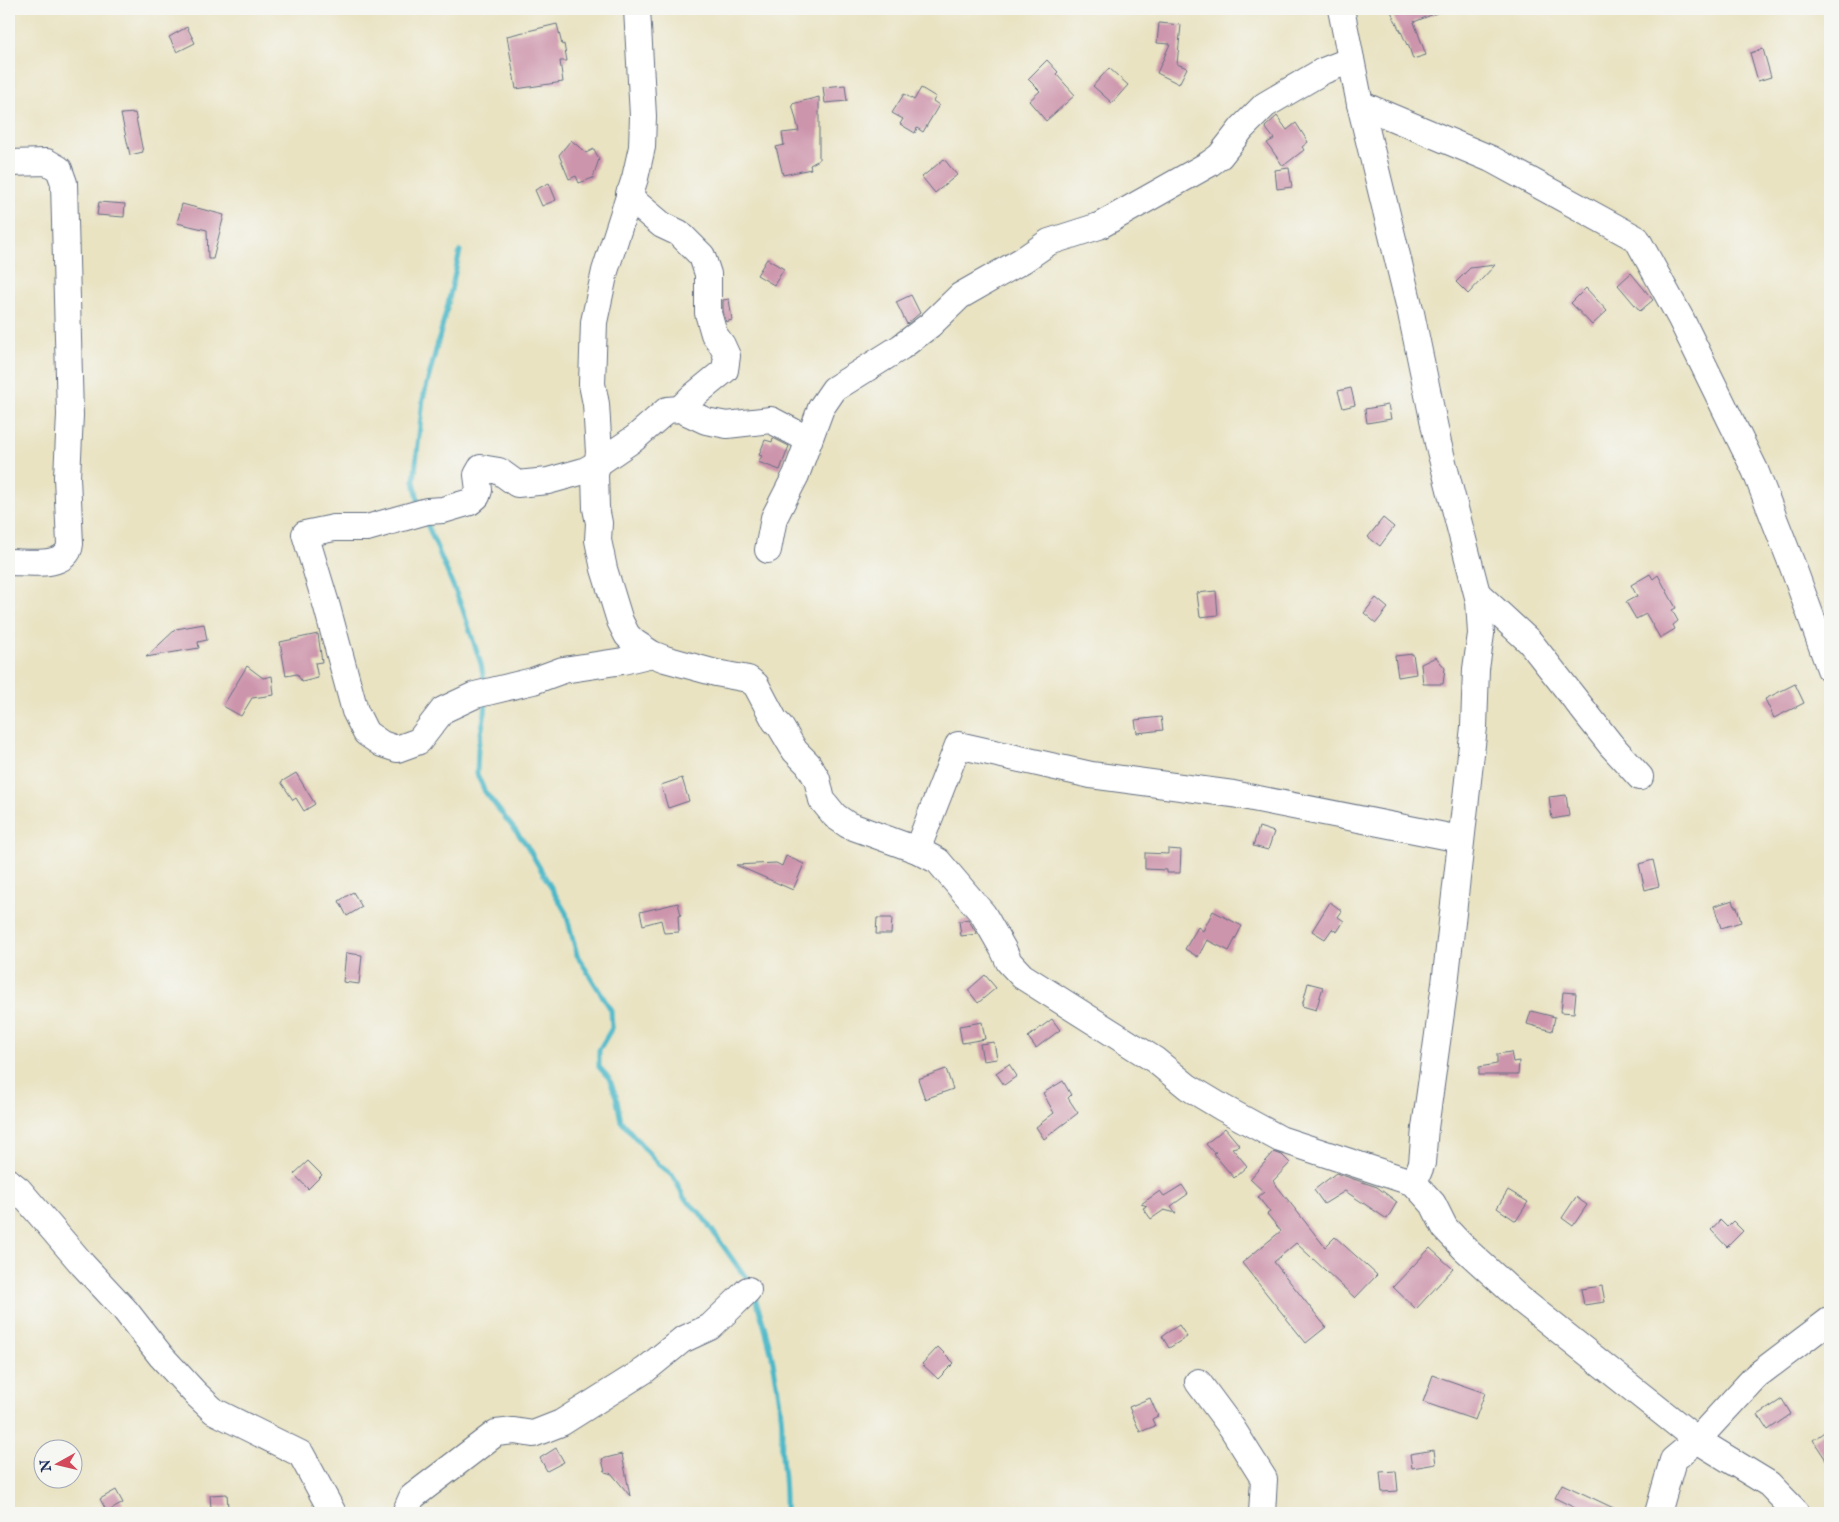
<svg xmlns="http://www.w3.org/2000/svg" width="1839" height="1522" viewBox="0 0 1839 1522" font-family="'IM FELL English',serif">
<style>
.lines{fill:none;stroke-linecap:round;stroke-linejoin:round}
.stream{stroke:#4cb8c8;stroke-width:5}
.building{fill:#cd95ac}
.minor-casing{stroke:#636e81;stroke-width:28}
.minor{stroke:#fff;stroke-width:26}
</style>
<rect width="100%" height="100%" fill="#f6f6f2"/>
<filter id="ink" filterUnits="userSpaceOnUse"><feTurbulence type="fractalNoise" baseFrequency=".02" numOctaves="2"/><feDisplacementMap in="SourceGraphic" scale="10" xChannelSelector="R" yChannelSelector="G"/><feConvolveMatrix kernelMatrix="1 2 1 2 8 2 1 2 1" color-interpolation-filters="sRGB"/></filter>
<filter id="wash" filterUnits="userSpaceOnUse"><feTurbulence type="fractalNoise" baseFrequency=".0096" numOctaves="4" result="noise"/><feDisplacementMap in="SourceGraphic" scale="20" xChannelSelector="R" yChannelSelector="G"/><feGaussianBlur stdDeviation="1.12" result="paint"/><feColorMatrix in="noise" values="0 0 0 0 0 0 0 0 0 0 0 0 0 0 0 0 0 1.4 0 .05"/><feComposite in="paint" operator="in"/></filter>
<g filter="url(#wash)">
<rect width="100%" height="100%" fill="#e9e3c2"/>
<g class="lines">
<!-- stream -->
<g class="stream">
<path d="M419 505 414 481 423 399 447 308 460 251"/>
<path d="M425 519 462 607 481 664 485 685"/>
<path d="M486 701 485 713 478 748 477 774 485 792 526 844 566 913 577 955 611 1010 612 1028 599 1050V1067L609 1078 616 1096 621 1121 659 1165 674 1177 684 1198 700 1213 740 1270 747 1277 749 1282"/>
<path d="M754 1295C768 1333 777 1374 781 1414 783 1428 781 1442 782 1456 784 1476 786 1494 785 1513"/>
</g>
</g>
<g id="blocks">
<!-- building -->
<g class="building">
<path d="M1390 9H1446L1414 22 1426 55 1413 59 1408 44 1407 45 1400 29H1399Z"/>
<path d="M1159 23 1181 25 1177 64 1187 68 1179 84 1157 73 1170 44 1157 43Z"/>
<path d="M557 24 562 45 564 44 567 61H560L563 82 516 89 507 36Z"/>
<path d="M187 27 195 43 177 52 169 37Z"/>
<path d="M1763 49 1771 77 1758 81 1750 53Z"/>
<path d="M1047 60 1058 72 1056 74 1075 95 1046 121 1029 101 1040 91 1028 79Z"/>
<path d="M1109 68 1128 85 1112 103 1093 86Z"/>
<path d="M845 85 847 101 825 103 823 87Z"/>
<path d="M921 88 936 97 933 101 939 105 923 132 917 128 915 133 900 124 903 119 892 113 904 94 914 100Z"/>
<path d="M819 97V160L810 165 811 169 783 175 776 147 784 145 782 133 799 131 792 104Z"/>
<path d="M135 113 143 152 130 155 121 114Z"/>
<path d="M1277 116 1287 130 1296 123 1308 142 1302 147 1304 150 1283 166 1267 143 1274 139 1265 127Z"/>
<path d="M571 140 586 153 594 149 599 159 593 178 579 183 576 176 569 179 559 155Z"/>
<path d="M944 159 957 175 935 193 922 177Z"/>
<path d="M1289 168 1292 187 1277 189 1275 170Z"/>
<path d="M549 183 556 200 542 206 535 190Z"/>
<path d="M99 202 125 204 124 217 97 215Z"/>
<path d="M182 204 224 215 213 259H208L207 230 177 223Z"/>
<path d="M767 259 784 269 774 285 757 275Z"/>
<path d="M1495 265 1468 294 1456 282 1470 268Z"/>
<path d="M1631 273 1653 300 1640 311 1618 285Z"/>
<path d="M1586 288 1607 311 1592 325 1571 303Z"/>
<path d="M911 295 920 313 907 324 896 302Z"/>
<path d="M729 299 732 320 726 322 723 311V300Z"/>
<path d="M1351 388 1355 405 1343 408 1338 391Z"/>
<path d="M1388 405 1391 419 1367 423 1365 409Z"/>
<path d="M773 438 789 446 780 470 758 462 762 456 759 455 765 440 772 442Z"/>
<path d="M1383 518 1394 527 1380 546 1368 537Z"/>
<path d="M1650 574 1653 579 1658 575 1676 608 1672 610 1678 621 1673 625 1675 629 1660 638 1646 614 1636 619 1626 602 1637 596 1631 585Z"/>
<path d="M1216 591 1218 615 1200 617 1197 593Z"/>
<path d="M1376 598 1388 608 1376 623 1364 613Z"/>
<path d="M204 624 207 640 198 642 199 648 146 657 176 629Z"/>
<path d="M318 634 322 662 315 663 318 678 302 682 297 674 286 676 280 642Z"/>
<path d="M1413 654 1416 674 1398 677 1395 656Z"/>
<path d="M1436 657 1445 668 1443 684H1423L1421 664Z"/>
<path d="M247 666 263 678 272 676 274 695 252 698 241 716 223 706Z"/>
<path d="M1795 684 1804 703 1774 718 1765 699Z"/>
<path d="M1161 717 1163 730 1137 733 1135 720Z"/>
<path d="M296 773 315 804 304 811 296 798 293 800 281 782Z"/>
<path d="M682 778 689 801 668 808 661 785Z"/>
<path d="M1566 795 1569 816 1552 819 1549 797Z"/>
<path d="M1259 827 1274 832 1268 850 1253 846Z"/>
<path d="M1168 849 1181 850 1180 873H1167V870L1145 869V853L1168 854Z"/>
<path d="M786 856 804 864 793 890 736 865 776 863 782 866Z"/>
<path d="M1653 860 1659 886 1645 890 1639 864Z"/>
<path d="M353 892 362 907 347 916 339 901Z"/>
<path d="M1733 900 1735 907H1737L1741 922 1721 928 1714 906Z"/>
<path d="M1330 902 1342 911 1338 917 1344 921 1337 932 1332 929 1325 939 1312 931Z"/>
<path d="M678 903 681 915 678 916 679 932 664 933 661 920 643 925 640 912Z"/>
<path d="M1213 911 1242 926 1229 951 1207 940 1198 957 1185 949 1198 927 1203 931Z"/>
<path d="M877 918H892L891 934H876Z"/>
<path d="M968 919 977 934 961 936 959 921Z"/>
<path d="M346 953 362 955 359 984 343 982Z"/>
<path d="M985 975 996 988 978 1003 968 990Z"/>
<path d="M1308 983 1323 987 1316 1010 1302 1006Z"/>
<path d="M1563 992 1576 993 1574 1013 1561 1012Z"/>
<path d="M1531 1011 1555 1017 1552 1031 1527 1024Z"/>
<path d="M1052 1019 1060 1030 1036 1048 1028 1037Z"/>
<path d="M982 1022 985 1039 962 1043 959 1026Z"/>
<path d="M994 1042 997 1059 983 1061 980 1044Z"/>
<path d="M1511 1052 1513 1062 1519 1061 1518 1075H1479V1067L1497 1064V1054Z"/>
<path d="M1009 1064 1017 1076 1004 1085 996 1073Z"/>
<path d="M946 1069 953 1089 925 1099 918 1079Z"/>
<path d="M1063 1081 1071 1095 1068 1098 1078 1113 1044 1139 1036 1127 1054 1113 1043 1093Z"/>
<path d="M1225 1128 1240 1146 1232 1148 1247 1166 1234 1178 1213 1153 1216 1152H1213L1206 1144Z"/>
<path d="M1274 1152 1282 1155 1290 1163 1273 1181 1325 1247 1335 1237 1377 1275 1355 1298 1296 1243 1274 1262 1326 1327 1306 1343 1242 1263 1281 1231 1267 1214 1270 1212 1258 1197 1264 1192 1250 1179Z"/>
<path d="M308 1161 322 1175 308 1189 294 1174Z"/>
<path d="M1336 1173 1377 1187 1397 1202 1387 1219 1345 1191 1324 1204 1314 1190Z"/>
<path d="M1182 1185 1188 1194 1171 1206 1176 1213 1164 1210 1151 1219 1143 1208 1147 1206 1141 1204 1160 1191 1164 1196Z"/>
<path d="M1508 1190 1528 1202 1516 1221 1497 1208Z"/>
<path d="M1576 1197 1587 1205 1573 1226 1562 1218Z"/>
<path d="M1720 1220 1727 1227 1733 1221 1743 1231 1727 1247 1711 1230Z"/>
<path d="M1430 1248 1453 1269 1416 1309 1393 1287Z"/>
<path d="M1602 1286 1605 1302 1584 1305 1581 1289Z"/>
<path d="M1179 1325 1187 1337 1169 1348 1162 1336Z"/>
<path d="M938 1347 954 1363 938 1379 922 1364Z"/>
<path d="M1433 1375 1485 1393 1475 1420 1423 1402Z"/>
<path d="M1150 1398 1158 1416 1152 1419 1155 1426 1140 1432 1129 1407Z"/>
<path d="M1782 1399 1791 1414 1768 1430 1758 1415Z"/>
<path d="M1830 1428V1466L1813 1440Z"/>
<path d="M556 1448 564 1462 547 1471 540 1458Z"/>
<path d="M1434 1450 1436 1464 1412 1468 1410 1454Z"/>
<path d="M622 1454 630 1496 612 1474 605 1472 602 1459Z"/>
<path d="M1396 1471 1398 1491 1382 1492 1380 1472Z"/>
<path d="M1562 1484 1586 1495 1624 1513H1585L1555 1498Z"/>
<path d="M116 1490 123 1503 107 1512 100 1499Z"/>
<path d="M227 1494 228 1507 211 1508 210 1495Z"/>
</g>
</g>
</g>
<g filter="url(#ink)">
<use href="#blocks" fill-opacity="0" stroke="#636e81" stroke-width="1"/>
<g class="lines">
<defs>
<g id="minor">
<path d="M637 9 643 116 642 147 635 178 605 271 594 322 592 384 596 404 599 453 595 475 596 508 599 523 598 540 604 569 620 621 627 635 634 642 652 654 665 659 716 673 748 679 756 685 775 721 780 726 795 751 808 764 817 779 822 800 835 816 848 825 917 850 938 861 983 914 1003 949 1009 962 1022 976 1155 1060 1188 1087 1223 1108 1280 1139 1414 1183"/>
<path d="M1341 9 1360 104 1411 313 1438 443 1479 601 1481 634 1476 669 1474 727 1445 984 1425 1128 1422 1163 1414 1183 1433 1204 1445 1228 1465 1249 1520 1299 1697 1440 1769 1484 1797 1513"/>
<path d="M1360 104 1491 159 1637 239 1681 319 1755 470 1793 567 1830 669"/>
<path d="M9 163 47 162 59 169 64 183 70 415 67 477 70 544C68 569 27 562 9 562"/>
<path d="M629 194 637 204 662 225 679 233 702 256 708 274V313L714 334 722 345 727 356 725 370 692 397 680 409"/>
<path d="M768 550 774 518 796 475 821 408 834 389 901 347 930 325 960 296 1023 260 1049 242 1099 226 1209 164 1220 156 1242 128 1265 105 1323 71 1351 60"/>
<path d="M1478 594 1530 642 1611 745 1640 777"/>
<path d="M652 654 623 661 563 670 533 681 475 695 443 710 419 741 397 749 382 744 366 733 355 711 327 607 305 534 334 528H367L427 511 443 510 470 502 477 496 479 490 477 475 481 468 499 471 517 484 548 481 584 471 597 464 635 438 667 410 680 409 706 421 727 425 771 420 809 440"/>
<path d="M917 850 958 745 1091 775 1233 794 1460 839"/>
<path d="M9 1182 19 1190 83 1265 125 1310 161 1356 195 1393 214 1411 301 1454 333 1513"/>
<path d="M1198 1382 1232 1428 1264 1479 1262 1513"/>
<path d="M405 1513 412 1497 496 1433 514 1431 533 1434 561 1423 645 1370 682 1340 710 1327 735 1303 748 1290"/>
<path d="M1658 1513 1673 1460 1697 1440 1756 1376 1830 1320"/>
</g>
</defs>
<!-- minor casing -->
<use href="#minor" class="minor-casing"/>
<!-- minor -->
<use href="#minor" class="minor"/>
</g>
</g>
<!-- margin -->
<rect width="1839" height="1522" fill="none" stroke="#f6f6f2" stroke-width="30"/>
<!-- north arrow -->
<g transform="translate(58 1464) rotate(262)"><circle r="24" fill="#f6f6f2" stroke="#9ea6b7"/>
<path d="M0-4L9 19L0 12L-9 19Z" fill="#d1495b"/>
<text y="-8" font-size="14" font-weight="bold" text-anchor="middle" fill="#1b2f5e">N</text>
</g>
</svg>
